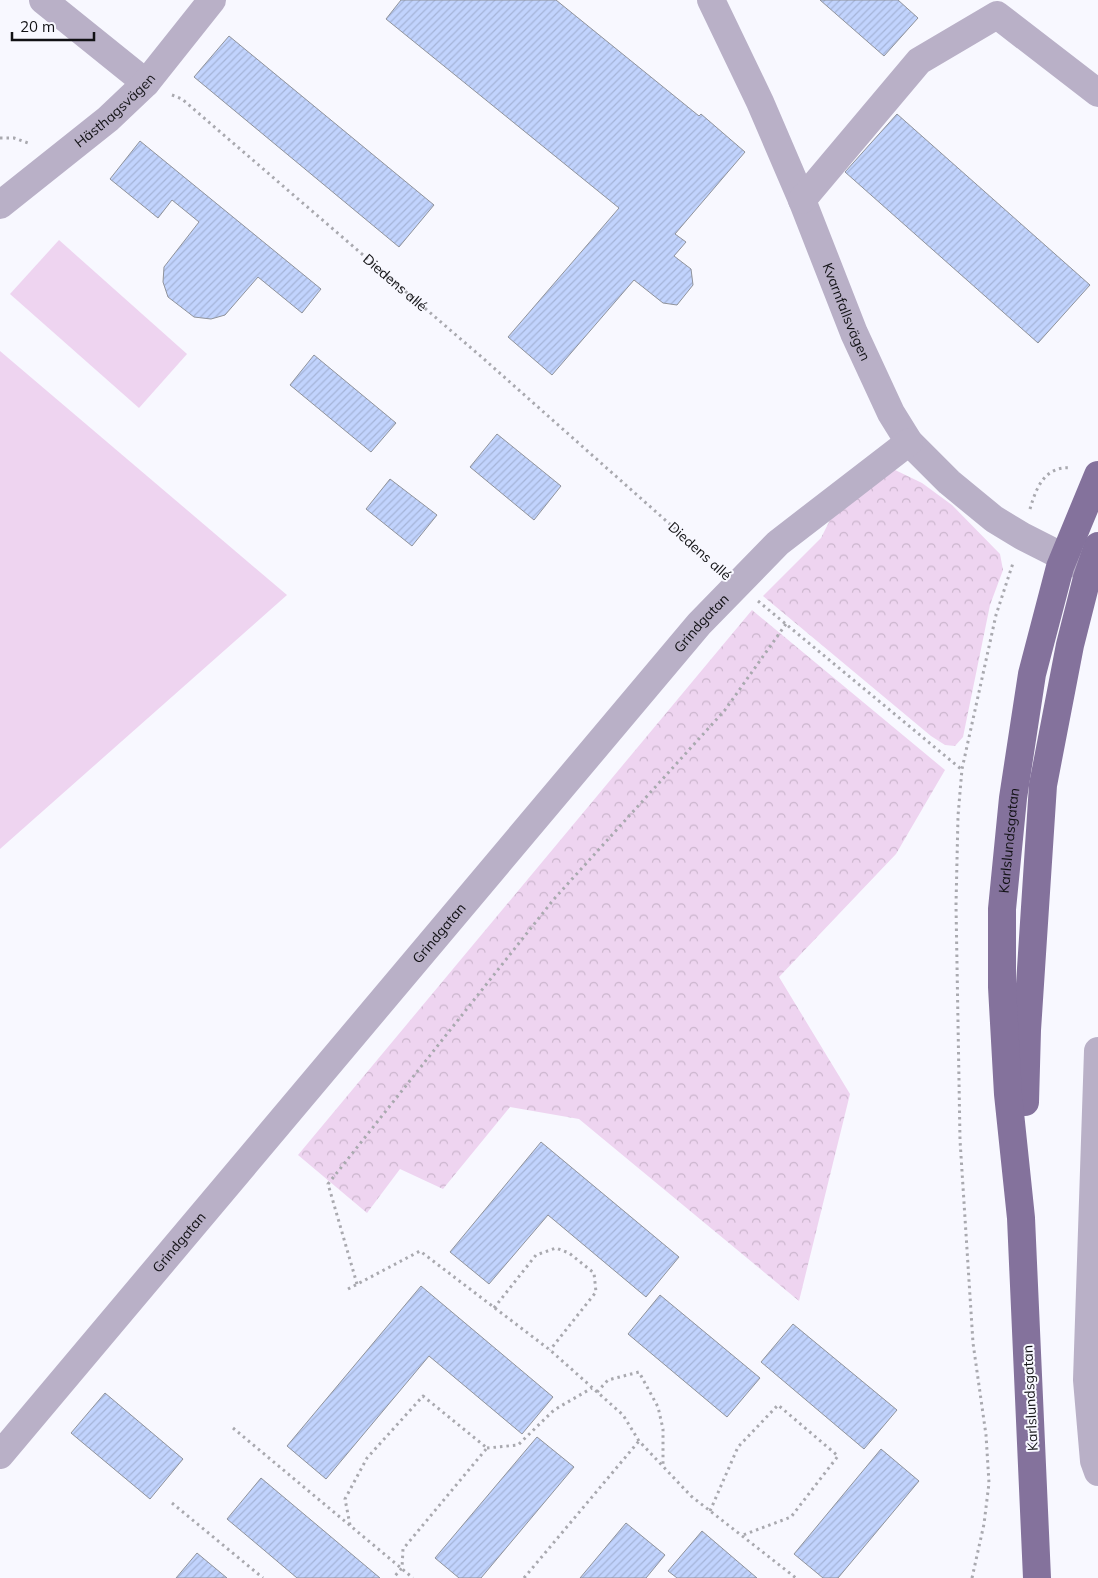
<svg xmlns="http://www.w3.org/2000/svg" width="1098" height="1578" viewBox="0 0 1098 1578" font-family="Mulish,sans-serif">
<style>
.green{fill:#eed4f0}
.forest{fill:url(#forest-crowns)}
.building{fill:url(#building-hatch);stroke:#90939b}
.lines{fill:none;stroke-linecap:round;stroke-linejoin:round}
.path{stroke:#a9a9af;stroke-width:3;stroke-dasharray:2.5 4;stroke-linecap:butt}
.minor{stroke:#b9b0c7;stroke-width:28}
.major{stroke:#84729c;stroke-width:28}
.labels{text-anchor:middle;stroke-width:4;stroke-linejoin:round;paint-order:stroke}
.street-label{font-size:14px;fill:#111114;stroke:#f8f8ff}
</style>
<defs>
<pattern id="forest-crowns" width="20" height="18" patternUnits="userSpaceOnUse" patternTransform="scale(1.25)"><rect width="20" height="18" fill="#eed4f0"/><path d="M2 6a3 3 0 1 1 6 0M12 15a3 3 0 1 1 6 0" fill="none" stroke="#cbb5cd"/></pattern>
<pattern id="building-hatch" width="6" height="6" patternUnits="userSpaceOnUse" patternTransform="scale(1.25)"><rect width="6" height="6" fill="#c1d3fd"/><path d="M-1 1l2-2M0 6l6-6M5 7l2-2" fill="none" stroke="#a5b4d8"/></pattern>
</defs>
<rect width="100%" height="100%" fill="#f8f8ff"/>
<!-- green -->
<g class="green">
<path d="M59 240 187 354 139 408 10 294Z"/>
<path d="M0 351 287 595 0 849Z"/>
</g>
<!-- forest -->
<g class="forest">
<path d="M893 469 922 483 952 505 1000 554 1003 570 990 605 963 737 955 746 945 745 931 736 763 596 821 538 832 516Z"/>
<path d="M752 610 945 770 896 854 779 977 850 1094 799 1301 579 1119 510 1107 443 1189 400 1169 367 1213 298 1155Z"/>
</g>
<!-- building -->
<g class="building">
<path d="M401 0H556L699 116 701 114 745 152 675 234 686 242 674 256 691 269 693 285 677 305 663 303 634 280 552 375 508 337 619 208 386 19Z"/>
<path d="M820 0H898L918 18 884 56Z"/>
<path d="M229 36 434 205 399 247 194 77Z"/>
<path d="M897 114 1090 285 1038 343 845 172Z"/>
<path d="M140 141 321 289 302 313 258 277 225 315 211 319 194 317 168 297 163 282 164 267 199 222 172 200 158 218 110 179Z"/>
<path d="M314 355 396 423 371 452 290 385Z"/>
<path d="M497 434 561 486 534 520 470 467Z"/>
<path d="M390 479 437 515 412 546 366 509Z"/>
<path d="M541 1142 679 1257 646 1297 548 1215 489 1284 450 1252Z"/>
<path d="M421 1286 553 1397 522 1434 429 1356 326 1479 287 1446Z"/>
<path d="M660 1295 760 1378 727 1417 628 1334Z"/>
<path d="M793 1324 897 1410 864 1449 761 1362Z"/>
<path d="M105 1393 183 1459 150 1499 71 1433Z"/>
<path d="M537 1437 574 1467 481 1578H459L435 1558Z"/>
<path d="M881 1449 919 1481 838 1578H823L794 1554Z"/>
<path d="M261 1478 380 1578H297L258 1545 227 1519Z"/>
<path d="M626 1523 665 1555 646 1578H580Z"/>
<path d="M702 1531 757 1578H677L668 1571Z"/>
<path d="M197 1553 227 1578H176Z"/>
</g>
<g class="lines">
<!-- path -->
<g class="path">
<path id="s1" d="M172 95 182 99 485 360 717 566"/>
<path d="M0 138H14L31 144"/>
<path d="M1030 509C1036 488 1045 465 1072 468"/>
<path d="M758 601 961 769"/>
<path d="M357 1284 328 1184 554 899 725 710 786 624"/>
<path d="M348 1289 420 1251 550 1350 623 1415 639 1441 691 1496 796 1578"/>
<path d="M494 1308 536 1255 556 1248 569 1253 594 1273 596 1292 550 1350"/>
<path d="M597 1392 608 1380 639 1372 658 1407 663 1429V1465"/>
<path d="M233 1428 413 1578"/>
<path d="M487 1448 518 1445 554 1410 592 1388"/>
<path d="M172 1503 263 1578"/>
<path d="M710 1511 738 1447 778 1405 838 1456 791 1517 743 1535"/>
<path d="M350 1525 345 1499 367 1458 423 1396 487 1448 403 1549 402 1568 393 1578"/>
<path d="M524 1578 639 1441"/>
<path d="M972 1578 984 1524 989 1483 986 1435 973 1343 960 1140 956 905 958 816 962 769 996 615 1013 563"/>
</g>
<!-- minor -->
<g class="minor">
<path d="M43 0 146 83"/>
<path id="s2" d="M711 0 760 102 802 200 854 333 891 413 909 442 949 482 994 519 1022 536 1085 568"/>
<path d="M802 200 919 61 997 15 1098 93"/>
<path id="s3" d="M0 205 108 119 146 83 212 0"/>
<path d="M1098 1051 1087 1380 1094 1461 1098 1472"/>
<path id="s4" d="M0 1455 699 624 778 543 909 442"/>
</g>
<!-- major -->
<g class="major">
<path d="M1025 1102 1027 1030 1043 785 1070 645 1087 578 1098 546"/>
<path id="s5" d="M1037 1578 1021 1218 1008 1094 1002 987V909L1013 798 1032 674 1060 567 1098 475"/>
</g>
</g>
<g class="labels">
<!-- street labels -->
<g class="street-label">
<text dy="5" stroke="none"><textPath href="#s3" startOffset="149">Hästhagsvägen</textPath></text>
<text dy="5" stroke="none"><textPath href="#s1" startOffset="292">Diedens allé</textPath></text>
<text dy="5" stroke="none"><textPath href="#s2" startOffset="340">Kvarnfallsvägen</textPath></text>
<text transform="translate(700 551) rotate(42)" y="5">Diedens allé</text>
<text dy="5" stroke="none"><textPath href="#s4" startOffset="1088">Grindgatan</textPath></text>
<text dy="5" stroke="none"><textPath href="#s5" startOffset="739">Karlslundsgatan</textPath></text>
<text dy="5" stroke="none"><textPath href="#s4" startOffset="682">Grindgatan</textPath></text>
<text dy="5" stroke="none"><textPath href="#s4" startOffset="278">Grindgatan</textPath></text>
<text transform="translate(1030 1398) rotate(-93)" y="5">Karlslundsgatan</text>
</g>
</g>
<!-- scale -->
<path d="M12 32v8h82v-8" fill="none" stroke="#111114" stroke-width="2.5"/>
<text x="20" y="32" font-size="15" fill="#111114" stroke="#f8f8ff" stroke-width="4" paint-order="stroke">20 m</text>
</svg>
